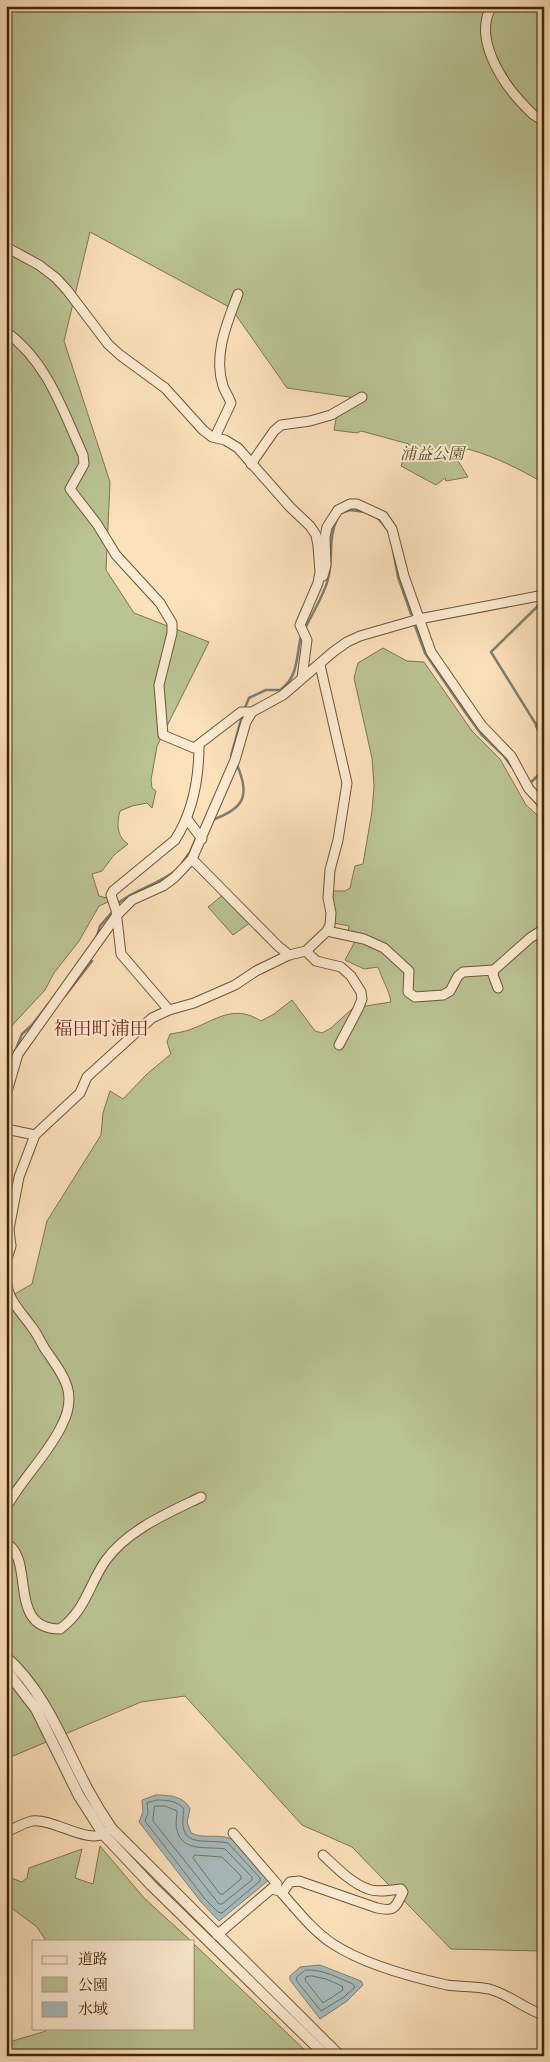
<svg xmlns="http://www.w3.org/2000/svg" width="550" height="2062" viewBox="0 0 550 2062" font-family="'EB Garamond','Noto Serif JP',serif">
<style>
.green{fill:#bac494;stroke:#7c764d}
.water{fill:#a5babc;stroke:#7c7f73}
.lines{fill:none;stroke-linecap:round;stroke-linejoin:round}
.shore{stroke:#727061;stroke-width:1}
.stream{stroke:#7c7f73;stroke-width:2.5}
.minor-casing{stroke:#6e5633;stroke-width:11}
.tertiary-casing{stroke:#6e5633;stroke-width:12}
.minor{stroke:#fdecd3;stroke-width:9}
.tertiary{stroke:#fdecd3;stroke-width:10}
.labels{text-anchor:middle;stroke-width:4;stroke-linejoin:round;paint-order:stroke}
.park-label{font-size:16px;font-style:italic;fill:#5d4e2a;stroke:#fdecd3}
.quarter-label{font-size:19px;fill:#7a1f14;stroke:#fdecd3}
</style>
<rect width="100%" height="100%" fill="#fce1bb"/>
<filter id="stains"><feTurbulence type="fractalNoise" baseFrequency=".004" numOctaves="4"/><feColorMatrix values="0 0 0 0 .2 0 0 0 0 .09 0 0 0 0 .02 0 0 0 .5 -.17"/></filter>
<radialGradient id="worn" r=".72"><stop offset=".6" stop-color="#630" stop-opacity="0"/><stop offset="1" stop-color="#630" stop-opacity=".3"/></radialGradient>
<!-- green -->
<g class="green">
<path d="M6 6H544V483C519 469 496 457 468 449L457 459 468 477 446 481 445 478 436 485 401 466 409 444 361 431 357 433 334 430 337 414 363 399 287 388 231 308 90 232 64 341 110 482 106 570 134 613 209 642 157 746 151 780 152 788 156 791 152 808 147 803 132 806 120 811C117 823 116 836 128 844L114 855 102 871 92 874 99 896 107 898 108 902 99 906 79 941 54 973 45 990 6 1032Z"/>
<path d="M383 648 407 661 424 662 472 731 500 759 526 805 544 821V1951L451 1949 352 1847 302 1825 185 1696 141 1702 6 1759V1299L32 1284 47 1221 101 1135 103 1113 110 1091 123 1099 147 1074 171 1054 167 1042 170 1034C176 1033 183 1032 189 1030 215 1021 233 1003 261 1021L274 1014 292 1000 315 1031 322 1033 331 1028 353 1008 391 1002C389 990 382 979 378 967L364 969 345 960 358 936 348 933 349 926 334 923 332 891H345L350 888 355 866 363 864 372 811 374 786 372 758 354 678 358 663Z"/>
<path d="M224 894 251 922 233 935 208 907Z"/>
<path d="M100 1846 144 1898 191 1941H44L45 1939 37 1927 6 1904V1872L11 1878 22 1882 27 1878 29 1868 82 1849 75 1878 93 1884Z"/>
<path d="M194 1944 311 2056H6V2043L46 2031V2028H194Z"/>
</g>
<!-- water -->
<g class="water">
<path d="M544 715V741L535 726Z"/>
<path d="M156 1795C169 1795 184 1796 190 1809L187 1822 191 1833C203 1839 216 1834 229 1838 241 1843 260 1870 269 1880L219 1921 201 1902 139 1822 143 1812 142 1800Z"/>
<path d="M320 1965 361 1981 363 1985 347 2001 320 2019 290 1980V1976L300 1967Z"/>
</g>
<g class="lines">
<!-- shore -->
<g class="shore">
<path d="M157 1800C167 1800 178 1801 184 1809 177 1850 201 1838 228 1843L260 1878V1881L222 1913 218 1912 205 1899 145 1821 148 1813 147 1803Z"/>
<path d="M155 1806H165L177 1811C177 1817 175 1824 177 1830 182 1853 209 1846 225 1849L252 1877V1880L222 1904H219L153 1821Z"/>
<path d="M195 1855 222 1857 241 1876V1879L223 1894H220L193 1858Z"/>
<path d="M306 1970C323 1969 338 1978 353 1984L355 1987 344 1997 321 2011 296 1980 297 1977Z"/>
<path d="M312 1976 326 1979 342 1986 343 1990 323 2003 305 1980 306 1977Z"/>
</g>
<!-- stream -->
<g class="stream">
<path d="M344 512 350 510 365 512"/>
<path d="M377 517 388 530"/>
<path d="M393 550 398 577 411 614"/>
<path d="M414 623 425 653 465 712 481 734 503 755 512 767"/>
<path d="M305 629C312 613 324 596 328 579 334 556 327 539 338 517"/>
<path d="M244 710 249 698 266 690H280C299 677 296 656 301 636"/>
<path d="M537 726 491 652 544 600"/>
<path d="M232 758 231 756 242 716"/>
<path d="M529 784 544 770"/>
<path d="M526 791 544 812"/>
<path d="M212 820C243 809 251 797 237 765"/>
<path d="M182 863 190 852 197 836"/>
<path d="M117 904C134 890 157 885 175 871"/>
<path d="M96 939 100 926 113 911"/>
<path d="M62 995 65 996 92 961"/>
<path d="M6 1074 22 1034 32 1025 56 994"/>
<path d="M543 2056H544"/>
</g>
<defs>
<g id="minor">
<path d="M492 6C473 36 500 79 520 101 528 109 533 117 544 120"/>
<path d="M6 247 39 265 56 278 67 290 108 344 120 355 165 388 203 430 212 437 225 440 238 448 290 507 310 526 316 535 318 546 320 572 318 583 300 625 307 640 302 678"/>
<path d="M6 332C47 361 63 411 83 455L84 464 70 489 97 524 116 555 160 603 172 623V633L159 685 163 735 194 748 241 712H252"/>
<path d="M215 437 231 403C229 397 225 392 223 386 213 355 227 323 238 294"/>
<path d="M251 464 274 431 281 425 310 421 331 415 362 397"/>
<path d="M323 576 326 565 325 537 327 527 338 510 350 504H357L383 516 392 529 404 576 431 652 482 726 511 756 529 789 544 805"/>
<path d="M187 819 202 839"/>
<path d="M192 859 278 946 289 955"/>
<path d="M327 931 364 939 384 948 409 971 408 992 415 997 443 995 450 991 458 976 463 972 494 970 493 975 498 988"/>
<path d="M306 951 316 961 341 967 351 976 361 992 362 999 358 1009 339 1045"/>
<path d="M494 970 530 938 544 929"/>
<path d="M169 1010 121 954 116 910 111 895 113 891 175 840C193 812 199 778 199 745"/>
<path d="M6 1095 18 1054 117 915 132 900 163 886 174 878 192 859 235 760 246 722 252 712 283 695 333 652 347 642 360 636 419 619 544 595"/>
<path d="M6 1129 35 1135"/>
<path d="M6 1236 9 1229 19 1177 35 1135 80 1093 87 1077 152 1018 169 1010 194 1003 235 985 256 971 289 955 306 951 327 931 330 925 331 913 328 898 330 870 338 840 347 783 320 665"/>
<path d="M6 1262 11 1246 9 1230"/>
<path d="M6 1280C9 1302 19 1309 31 1326 37 1333 40 1341 45 1349 62 1374 79 1392 62 1425 48 1455 22 1478 6 1508"/>
<path d="M6 1543C36 1559 6 1629 60 1629 86 1610 89 1584 106 1560 129 1529 168 1513 201 1497"/>
<path d="M6 1832C14 1829 23 1823 32 1821 54 1818 89 1846 107 1832"/>
<path d="M271 1889 280 1891C296 1909 313 1931 333 1944 365 1965 411 1977 447 1985 461 1987 475 1986 489 1989 509 1994 524 2009 544 2015"/>
<path d="M282 1893 290 1882 299 1881 377 1908C395 1912 395 1908 403 1892L401 1889C391 1890 378 1893 368 1889 351 1883 336 1867 323 1855"/>
<path d="M217 1935 277 1884 233 1833"/>
</g>
<g id="tertiary">
<path d="M6 1657C46 1693 63 1743 88 1790 95 1803 103 1816 112 1829L340 2056"/>
<path d="M6 1670 36 1709 79 1796 104 1835 151 1885 326 2056"/>
</g>
</defs>
<!-- minor casing -->
<use href="#minor" class="minor-casing"/>
<!-- tertiary casing -->
<use href="#tertiary" class="tertiary-casing"/>
<!-- minor -->
<use href="#minor" class="minor"/>
<!-- tertiary -->
<use href="#tertiary" class="tertiary"/>
</g>
<g class="labels">
<!-- park labels -->
<g class="park-label">
<text x="432" y="459">浦益公園</text>
</g>
<!-- quarter labels -->
<g class="quarter-label">
<text x="101" y="1035">福田町浦田</text>
</g>
</g>
<!-- margin -->
<rect width="550" height="2062" fill="none" stroke="#fce1bb" stroke-width="25"/>
<rect x="8" y="8" width="535" height="2047" fill="none" stroke="#3e2706" stroke-width="2.5"/>
<rect x="12" y="12" width="525" height="2037" fill="none" stroke="#3e2706"/>
<!-- legend -->
<rect x="32" y="1940" width="162" height="90" fill="#fdecd3" stroke="#b19d81"/>
<rect x="42" y="1956" width="25" height="8" fill="#fdecd3" stroke="#b19d81"/>
<text x="78" y="1964" font-size="15" fill="#3e2706">道路</text>
<rect x="42" y="1977" width="25" height="15" fill="#bac494" stroke="#b19d81"/>
<text x="78" y="1990" font-size="15" fill="#3e2706">公園</text>
<rect x="42" y="2002" width="25" height="15" fill="#a5babc" stroke="#b19d81"/>
<text x="78" y="2014" font-size="15" fill="#3e2706">水域</text>
<rect width="100%" height="100%" filter="url(#stains)"/>
<rect width="100%" height="100%" fill="url(#worn)"/>
</svg>
